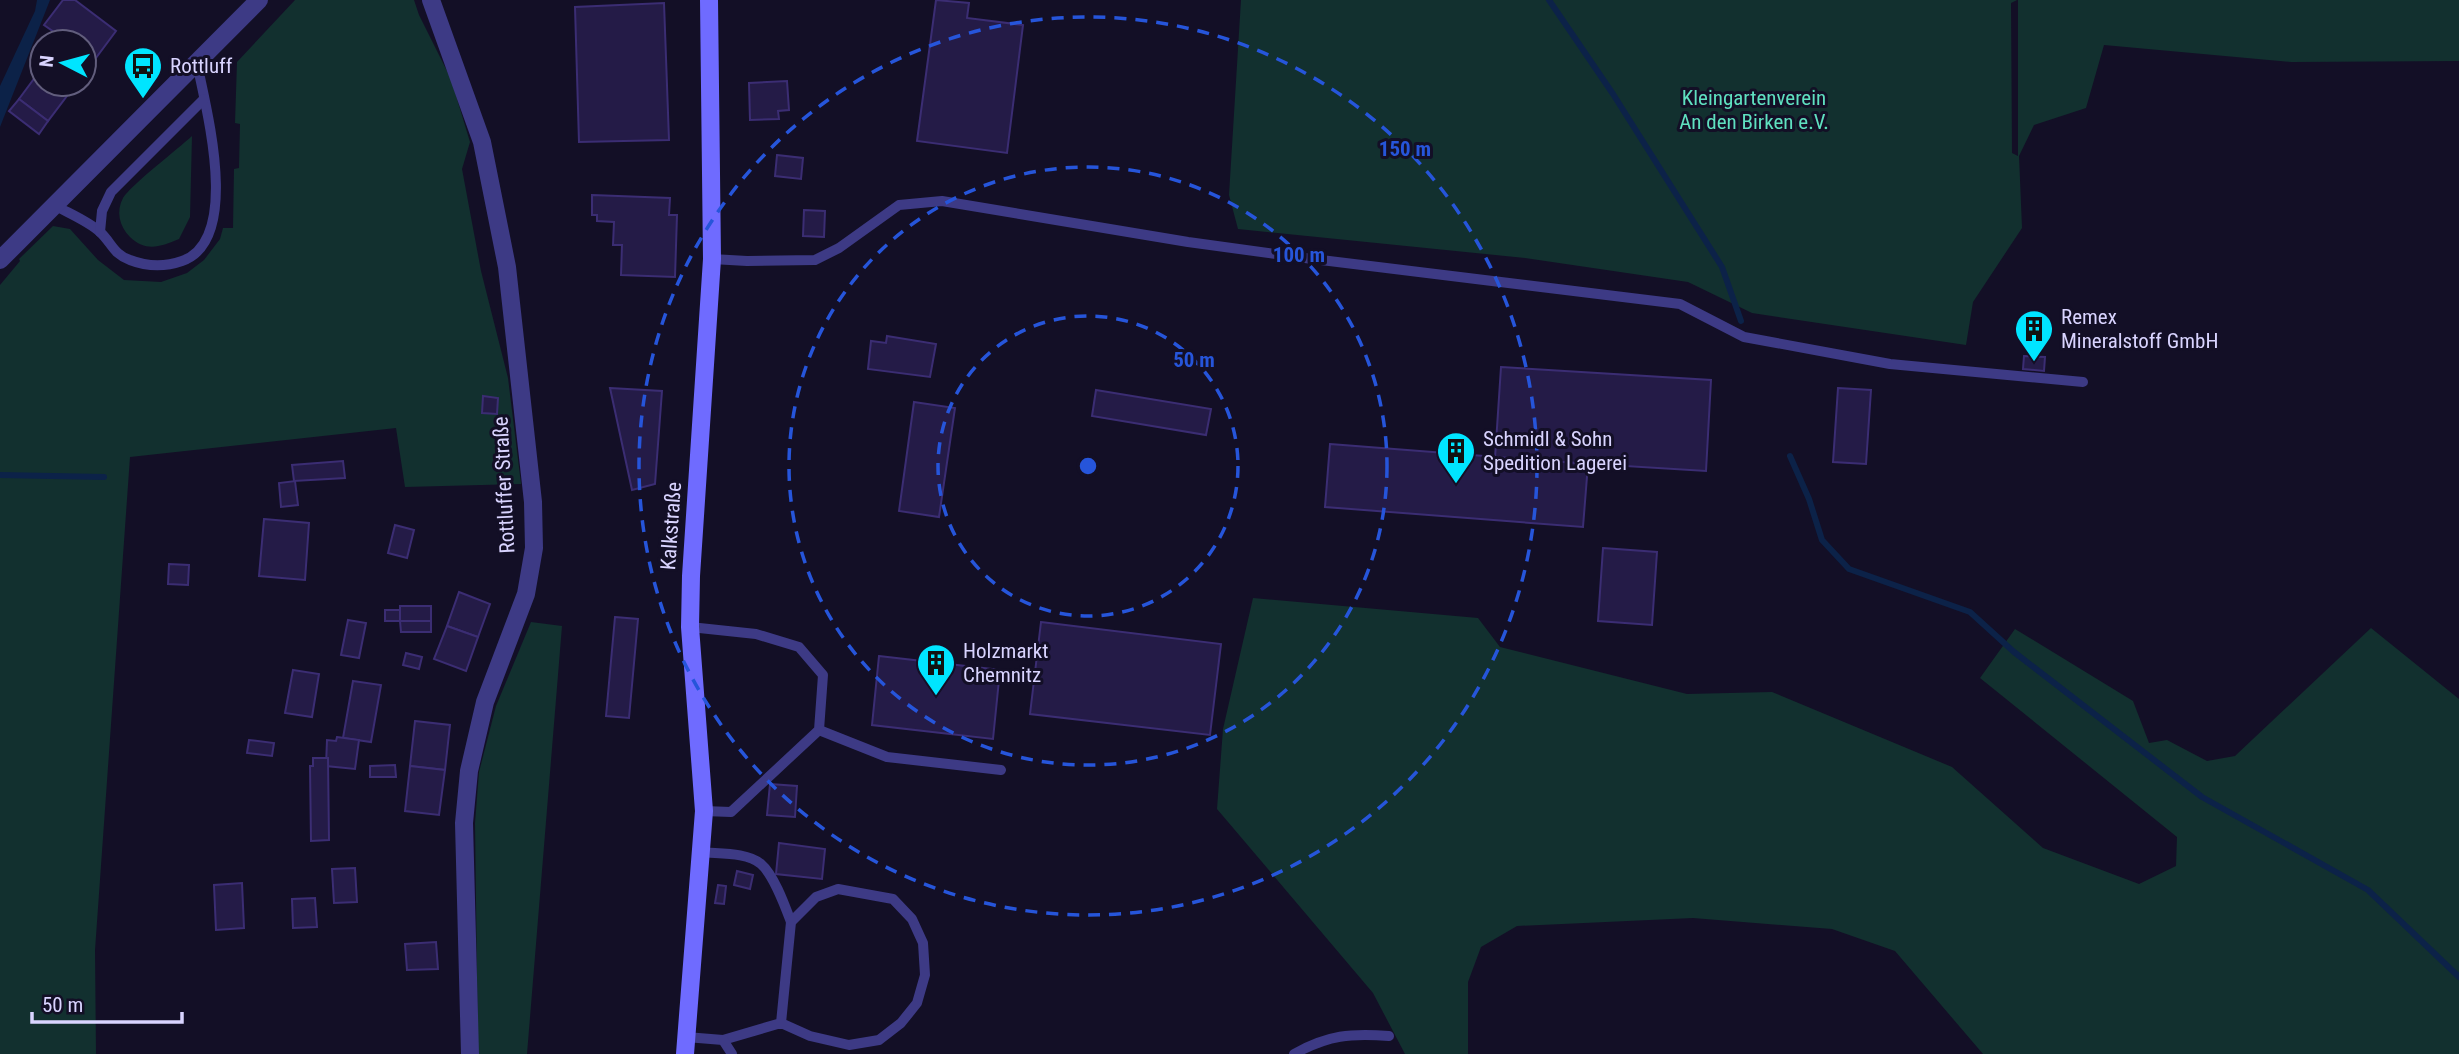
<svg xmlns="http://www.w3.org/2000/svg" width="2459" height="1054" viewBox="0 0 2459 1054" font-family="'Roboto Condensed',sans-serif">
<style>
.green{fill:#12302f}
.water{fill:#0c2248}
.lines{fill:none;stroke-linecap:round;stroke-linejoin:round}
.stream{stroke:#0c2248;stroke-width:6}
.building{fill:#241b47;stroke:#3b2d73;stroke-width:2}
.service{stroke:#3d3a85;stroke-width:10}
.minor{stroke:#3d3a85;stroke-width:18}
.tertiary{stroke:#3d3a85;stroke-width:18}
.secondary{stroke:#6f6bff;stroke-width:18}
.ring{fill:none;stroke:#2655da;stroke-width:3.5;stroke-dasharray:12 9}
.labels{text-anchor:middle;stroke-width:6;stroke-linejoin:round;paint-order:stroke}
.poi-label{font-size:21px;fill:#d9d4ff;stroke:#130f26;text-anchor:start}
.park-label{font-size:21px;fill:#5fe0c0;stroke:#130f26}
.street-label{font-size:21px;fill:#d9d4ff;stroke:#130f26}
.centre{fill:#2655da;stroke:#130f26;stroke-width:3.5}
.ring-label{font-size:21px;text-anchor:middle;font-weight:bold;fill:#2655da;stroke:#130f26;stroke-width:6;stroke-linejoin:round;paint-order:stroke}
</style>
<rect width="100%" height="100%" fill="#130f26"/>
<!-- green -->
<g class="green">
<path d="M295 0H414L419 15 451 79 470 142 462 169 481 271 508 378 521 484 405 487 396 428 130 457 95 950 96 1054H0V285L20 261 19 259 53 226 70 229 98 260 124 280 161 282 187 273 204 260 220 239 223 228H233L234 169 239 168 240 124 235 123 237 62Z"/>
<path d="M1241 0H2017L2011 3 2012 153 2018 156V0H2459V61L2291 62 2104 45 2086 108 2034 125 2019 156 2022 228 1973 302 1966 345 1752 313 1688 282 1525 258 1238 229 1229 195Z"/>
<path d="M192 136 190 217 179 239C160 247 146 252 130 237 119 226 116 211 123 198 131 185 178 149 192 136Z"/>
<path d="M1253 598 1478 618 1500 647 1687 694 1772 692 1952 767 2043 848 2139 884 2176 866 2177 837 1980 678 2015 629 2133 701 2149 743 2167 740 2207 761 2235 756 2371 628 2459 699V1054H1983L1895 951 1832 929 1693 918 1517 926 1481 947 1468 982V1054H1405L1373 993 1217 809 1223 729Z"/>
<path d="M531 622 562 626 527 1054H478L475 823 479 772 496 706Z"/>
</g>
<!-- water -->
<path class="water" d="M37 0H50L0 127V86L35 11Z"/>
<g class="lines">
<!-- stream -->
<g class="stream">
<path d="M1549 0 1613 94 1722 267 1741 321"/>
<path d="M1790 456 1809 499 1822 540 1849 569 1970 612 2014 652 2202 797 2368 890 2459 977"/>
<path d="M0 475 104 477"/>
</g>
</g>
<!-- building -->
<g class="building">
<path d="M63 0H75L116 31 84 74V42H62L64 39 44 25Z"/>
<path d="M936 0 969 3 967 18 1023 25 1007 153 917 141Z"/>
<path d="M664 3 669 140 579 142 575 7Z"/>
<path d="M42 68V84H76L48 121 19 99Z"/>
<path d="M787 81 789 110 778 111 779 119 750 120 749 83Z"/>
<path d="M19 99 48 121 39 134 9 111Z"/>
<path d="M777 155 803 158 801 179 775 176Z"/>
<path d="M592 195 670 198 669 215H677L675 277 621 275 622 245H613L614 222 597 221V215H592Z"/>
<path d="M804 210 825 211 824 237 803 236Z"/>
<path d="M887 336 936 344 930 377 868 369 871 341 886 343Z"/>
<path d="M2024 356 2045 357 2044 371 2023 369Z"/>
<path d="M1501 367 1711 380 1706 471 1495 458Z"/>
<path d="M610 388 662 391 655 484 632 490Z"/>
<path d="M1838 388 1871 390 1866 464 1833 462Z"/>
<path d="M1096 390 1211 409 1206 435 1092 416Z"/>
<path d="M483 396 498 398 497 414 482 413Z"/>
<path d="M914 402 955 408 939 517 899 511Z"/>
<path d="M1330 444 1588 464 1583 527 1325 507Z"/>
<path d="M343 461 345 478 294 481 292 465Z"/>
<path d="M295 481 298 505 281 507 279 483Z"/>
<path d="M264 519 309 523 305 580 259 576Z"/>
<path d="M395 525 414 530 407 558 388 553Z"/>
<path d="M1603 548 1657 552 1652 625 1598 621Z"/>
<path d="M169 564 189 565 188 585 168 584Z"/>
<path d="M459 592 490 604 478 637 447 626Z"/>
<rect x="400" y="606" width="31" height="15"/>
<rect x="385" y="610" width="15" height="11"/>
<path d="M615 617 638 619 629 718 606 716Z"/>
<path d="M348 620 366 623 359 658 341 655Z"/>
<path d="M400 621H431V632H401Z"/>
<path d="M1041 622 1221 644 1210 735 1030 714Z"/>
<path d="M447 626 478 637 466 671 434 659Z"/>
<path d="M406 653 422 657 419 669 403 665Z"/>
<path d="M879 656 1000 670 993 739 872 725Z"/>
<path d="M293 670 319 674 312 717 285 713Z"/>
<path d="M353 681 381 685 371 742 343 738Z"/>
<path d="M415 721 450 725 445 770 410 766Z"/>
<path d="M337 737 359 740 355 769 326 766 327 740 336 741Z"/>
<path d="M249 740 274 743 272 756 247 753Z"/>
<path d="M313 758H328L329 840 311 841 310 766H313Z"/>
<path d="M395 765 396 777H370V766Z"/>
<path d="M410 766 445 770 439 815 405 811Z"/>
<path d="M770 784 797 786 795 817 767 815Z"/>
<path d="M779 843 825 849 822 879 776 874Z"/>
<path d="M355 868 357 902 334 903 332 869Z"/>
<path d="M737 871 753 875 750 889 734 885Z"/>
<path d="M242 883 244 928 216 930 214 885Z"/>
<path d="M718 885 726 886 724 904 715 903Z"/>
<path d="M315 898 317 927 293 928 292 899Z"/>
<path d="M436 942 438 969 407 970 405 944Z"/>
</g>
<g class="lines">
<!-- service -->
<g class="service">
<path d="M54 205C68 213 88 221 100 232 112 243 113 254 130 260 148 267 165 267 182 261 242 240 206 109 197 63"/>
<path d="M100 232 102 211 111 192 204 99"/>
<path d="M712 259 747 261 815 260 839 248 899 205 942 201 1188 242 1305 258 1680 304 1744 337 1890 364 2083 382"/>
<path d="M690 627 756 634 799 647 823 675 819 730 731 812 704 811"/>
<path d="M819 730 887 757 1001 770"/>
<path d="M701 852C719 854 747 852 761 864 774 875 785 906 791 922"/>
<path d="M686 1037 723 1040 781 1023 810 1036 849 1045 879 1040 901 1023 917 1003 925 975 923 943 912 919 893 899 838 889 816 897 791 922 781 1023"/>
<path d="M723 1040 732 1054"/>
<path d="M1294 1054C1328 1035 1351 1033 1389 1036"/>
</g>
<!-- minor -->
<path class="minor" d="M431 0 482 142 507 267 533 502 534 548 526 594 485 702 469 771 464 823 470 1054"/>
<!-- tertiary -->
<path class="tertiary" d="M0 260 259 0"/>
<!-- secondary -->
<path class="secondary" d="M685 1054 704 811 690 627 691 576 712 259 709 0"/>
</g>
<!-- distance rings -->
<g class="ring">
<circle cx="1088" cy="466" r="150"/>
<circle cx="1088" cy="466" r="299"/>
<circle cx="1088" cy="466" r="449"/>
</g>
<!-- icons -->
<defs>
<symbol id="bus-pin" viewBox="-11 -11 22 30"><path d="M0 17L-7.5 6A9.5 9.5 0 1 1 7.5 6Z" fill="#00e5ff" stroke="#130f26"/><path d="M-5-6H5V4H4V6H2V4H-2V6H-4V4H-5ZM-3.5-4V0h7V-4ZM-3.5 1.2v1.5H-2V1.2ZM2 1.2v1.5H3.5V1.2Z" fill="#111"/></symbol>
<symbol id="building-pin" viewBox="-11 -11 22 30"><path d="M0 17L-7.5 6A9.5 9.5 0 1 1 7.5 6Z" fill="#00e5ff" stroke="#130f26"/><path d="M-4-6H4V6H1V3H-1V6H-4ZM-2.5-4.3h1.7v1.8h-1.7ZM.8-4.3h1.7v1.8H.8ZM-2.5-1h1.7V.8h-1.7ZM.8-1h1.7V.8H.8Z" fill="#111"/></symbol>
</defs>
<g fill-rule="evenodd">
<use href="#bus-pin" x="121" y="44" width="44" height="60"/>
<use href="#building-pin" x="2012" y="307" width="44" height="60"/>
<use href="#building-pin" x="1434" y="429" width="44" height="60"/>
<use href="#building-pin" x="914" y="641" width="44" height="60"/>
</g>
<g class="labels">
<!-- poi labels -->
<g class="poi-label">
<text x="170" y="73">Rottluff</text>
<text x="2061" y="324">Remex<tspan x="2061" dy="24">Mineralstoff GmbH</tspan></text>
<text x="1483" y="446">Schmidl &amp; Sohn<tspan x="1483" dy="24">Spedition Lagerei</tspan></text>
<text x="963" y="658">Holzmarkt<tspan x="963" dy="24">Chemnitz</tspan></text>
</g>
<!-- park labels -->
<g class="park-label">
<text x="1754" y="105">Kleingartenverein<tspan x="1754" dy="24">An den Birken e.V.</tspan></text>
</g>
<!-- street labels -->
<g class="street-label">
<text transform="translate(504 485) rotate(-93)" y="7">Rottluffer Straße</text>
<text transform="translate(671 526) rotate(-86)" y="7">Kalkstraße</text>
</g>
</g>
<circle cx="1088" cy="466" r="10" class="centre"/>
<g class="ring-label">
<text x="1405" y="156">150 m</text>
<text x="1299" y="262">100 m</text>
<text x="1194" y="367">50 m</text>
</g>
<!-- north arrow -->
<g transform="translate(63 63) rotate(276)"><circle r="33" fill="#130f26" stroke="#625e7d" stroke-width="2"/>
<path d="M0-5L12 26L0 18L-12 26Z" fill="#00e5ff"/>
<text y="-10" font-size="19" font-weight="bold" text-anchor="middle" fill="#d9d4ff">N</text>
</g>
<!-- scale -->
<path d="M32 1012v10h150v-10" fill="none" stroke="#d9d4ff" stroke-width="3.5"/>
<text x="42" y="1012" font-size="21" fill="#d9d4ff" stroke="#130f26" stroke-width="5" paint-order="stroke">50 m</text>
</svg>
